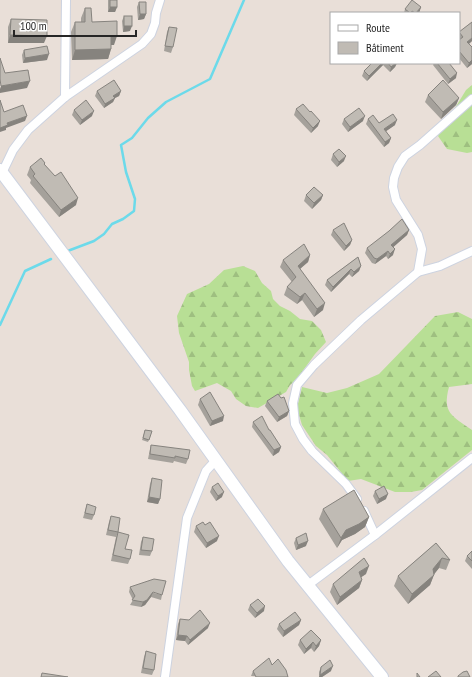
<svg xmlns="http://www.w3.org/2000/svg" width="472" height="677" viewBox="0 0 472 677" font-family="'PT Sans Narrow',sans-serif">
<style>
.forest{fill:url(#forest-firs)}
.lines{fill:none;stroke-linecap:round;stroke-linejoin:round}
.stream{stroke:#6cdaea;stroke-width:2.5}
.street-casing{stroke:#cdd3e0;stroke-width:10}
.secondary-casing{stroke:#cdd3e0;stroke-width:14}
.street{stroke:#fff;stroke-width:8}
.secondary{stroke:#fff;stroke-width:12}
.wall{fill:#a5a19b}
.shaded-wall{fill:#86837e}
.building{fill:#c0bbb4;stroke:#86837e}
</style>
<defs>
<pattern id="forest-firs" width="22" height="20" patternUnits="userSpaceOnUse"><rect width="22" height="20" fill="#b8df95"/><path d="M5 1l3.5 6h-7zM16 11l3.5 6h-7z" fill="#9ebf80"/></pattern>
</defs>
<rect width="100%" height="100%" fill="#e9dfd8"/>
<!-- forest -->
<g class="forest">
<path d="M472 85V152L467 153 447 149 438 136 466 90Z"/>
<path d="M243 266 255 271 262 283 271 291 273 299 280 306 290 311 300 319 312 321 321 330 326 342 315 354 297 379 290 385 286 392 258 408 246 406 236 399 231 391 217 383 195 391 192 386 189 370V362L179 333 177 316 187 294 209 284 224 270Z"/>
<path d="M458 312 472 319V384L449 387C442 413 452 416 472 430V450L422 490 411 492H395L361 479 348 481 327 455 316 446 302 425 297 408 302 387 327 393 347 388 379 374 435 316Z"/>
</g>
<g class="lines">
<!-- stream -->
<g class="stream">
<path d="M65 252 94 241 104 234 112 224 123 219 134 211 135 199 126 172 121 145 132 138 148 118 166 102 210 79 244 0"/>
<path d="M0 325 25 271 51 259"/>
</g>
<defs>
<g id="street">
<path d="M65 97 66 0"/>
<path d="M2 173 13 150 28 130 65 97 142 44 151 34 155 23 156 13 160 0"/>
<path d="M418 272 440 266 472 251"/>
<path d="M357 499 346 484 312 451 303 439 295 424 293 403 297 385 314 365 361 320 418 272 422 249 418 235 396 200 393 187 394 178 398 167 405 156 420 145 472 99"/>
<path d="M364 511 375 535"/>
<path d="M308 585 375 535 472 458"/>
<path d="M165 677 187 518 206 471 216 460"/>
</g>
<path id="secondary" d="M0 170 180 410 288 561 382 677"/>
</defs>
<!-- street casing -->
<use href="#street" class="street-casing"/>
<!-- secondary casing -->
<use href="#secondary" class="secondary-casing"/>
<!-- street -->
<use href="#street" class="street"/>
<!-- secondary -->
<use href="#secondary" class="secondary"/>
</g>
<!-- wall -->
<g class="wall">
<path d="M108 0H117V7L115 12H108Z"/>
<path d="M139 2 146 14 144 19 138 20 137 7Z"/>
<path d="M421 7 419 13H404L405 9Z"/>
<path d="M85 8 92 22 114 45H111V49L108 59 72 60 71 32 75 22H81V18Z"/>
<path d="M124 16 130 31 123 32 122 21Z"/>
<path d="M11 19 44 43H8V27Z"/>
<path d="M472 22V41L469 44 472 47V64L467 68 459 58V32Z"/>
<path d="M169 27 173 47 171 53 164 51 167 32Z"/>
<path d="M24 50 47 60 23 63 22 55Z"/>
<path d="M372 63H397L395 67 390 72 383 65 367 81 362 76 364 71Z"/>
<path d="M434 63H449L456 78 448 84 433 65Z"/>
<path d="M97 91H121L119 96 115 98 113 102 104 108 95 96Z"/>
<path d="M428 95 459 98 456 105 441 119 425 102Z"/>
<path d="M296 109 318 126 311 133 294 115Z"/>
<path d="M74 110 92 116 80 125 72 115Z"/>
<path d="M344 119 363 121 348 132 342 124Z"/>
<path d="M368 119 379 123 395 125 386 131 391 138 389 143 384 147 366 124Z"/>
<path d="M333 154 344 161 337 167 331 160Z"/>
<path d="M45 165 76 205 59 217 30 183 31 180 27 175 30 167Z"/>
<path d="M306 195H323L321 200 312 209 304 201Z"/>
<path d="M333 230 352 240 350 245 344 251 331 235Z"/>
<path d="M409 230 407 235 393 247V255L388 259 386 256 375 264 372 263 365 253 367 248Z"/>
<path d="M310 255 308 262 300 269 323 310 314 317 302 300 297 304 284 295 287 287 292 282 280 267 283 260Z"/>
<path d="M358 257 361 266 359 271 352 277 349 274 331 292 325 285 327 280Z"/>
<path d="M200 399 223 421 210 426 198 405Z"/>
<path d="M267 401 289 411 287 416 277 422 265 406Z"/>
<path d="M253 422 269 430 281 447 279 452 273 456 252 427Z"/>
<path d="M145 430 152 431 148 442 142 440Z"/>
<path d="M151 445 188 459 186 464 174 461 173 463 148 459 150 449Z"/>
<path d="M152 478 160 499 158 504 147 502 150 484Z"/>
<path d="M212 487 222 497 216 501 210 492Z"/>
<path d="M375 491 386 499 377 504 373 496Z"/>
<path d="M87 504 94 515 92 520 83 518Z"/>
<path d="M323 509 369 517 365 527 355 534 342 540 337 548 319 519Z"/>
<path d="M111 516 118 532 116 537 106 535 109 522Z"/>
<path d="M196 526 217 541 206 548 194 532Z"/>
<path d="M118 532 130 559 128 564 111 561 116 537Z"/>
<path d="M143 537 152 551 150 556 139 555 141 542Z"/>
<path d="M296 538 306 546 296 550 294 543Z"/>
<path d="M436 543 450 560 446 570 439 568 434 574 430 585 408 604 394 586 398 576Z"/>
<path d="M472 551V569L465 561 467 556Z"/>
<path d="M366 574 361 577 362 580 359 588 337 605 330 592 333 584Z"/>
<path d="M130 587 162 595 161 600 151 597 145 605 141 607 130 605 133 600 129 592Z"/>
<path d="M250 605 264 611 255 618 248 610Z"/>
<path d="M180 619 208 628 188 645 185 641 176 640 178 624Z"/>
<path d="M301 620 299 625 283 637 277 629 279 624Z"/>
<path d="M300 640H321L319 646 314 652 311 648 304 654 298 645Z"/>
<path d="M146 651 154 670 152 675 141 673 144 657Z"/>
<path d="M272 665 288 677 251 676 253 671Z"/>
<path d="M321 667 331 671 322 677H319V672Z"/>
</g>
<!-- shaded-wall -->
<g class="shaded-wall">
<path d="M110 7H117L115 12H108Z"/>
<path d="M421 7 419 13H416Z"/>
<path d="M140 14H146L144 19 138 20Z"/>
<path d="M124 26H132L130 31 123 32Z"/>
<path d="M10 35 47 36 44 43H8Z"/>
<path d="M111 36H117L114 45H107Z"/>
<path d="M472 38V41L465 47 467 42Z"/>
<path d="M111 49 108 59 72 60 75 50Z"/>
<path d="M49 54 47 60 23 63 25 58Z"/>
<path d="M472 60V64L467 68 469 63Z"/>
<path d="M382 63H384L383 65 367 81 369 76Z"/>
<path d="M396 63H397L395 67 390 72 391 67Z"/>
<path d="M457 73 456 78 448 84 450 79Z"/>
<path d="M30 81 27 88 0 93V89L1 86Z"/>
<path d="M121 91 119 96 115 98 113 102 104 108 105 104 113 96Z"/>
<path d="M459 98 456 105 441 119 443 112Z"/>
<path d="M94 111 92 116 80 125 82 120Z"/>
<path d="M27 116 25 121 6 128V130L0 132V128L7 123Z"/>
<path d="M365 116 363 121 348 132 350 127Z"/>
<path d="M397 120 395 125 382 134 384 129Z"/>
<path d="M320 121 318 126 311 133 313 128Z"/>
<path d="M391 138 389 143 384 147 385 142Z"/>
<path d="M346 156 344 161 337 167 339 162Z"/>
<path d="M323 195 321 200 312 209 314 203Z"/>
<path d="M78 198 76 205 59 217 61 210Z"/>
<path d="M409 230 407 235 390 250 391 245Z"/>
<path d="M352 240 350 245 344 251 346 246Z"/>
<path d="M395 249 393 255 388 259 390 254Z"/>
<path d="M388 251 386 256 375 264 377 259Z"/>
<path d="M310 255 308 262 295 273 298 266Z"/>
<path d="M361 266 359 271 352 277 354 272Z"/>
<path d="M351 269 349 274 331 292 333 287Z"/>
<path d="M305 293 302 300 297 304 300 297Z"/>
<path d="M325 303 323 310 314 317 317 309Z"/>
<path d="M289 411 287 416 277 422 279 417Z"/>
<path d="M224 416 223 421 210 426 212 421Z"/>
<path d="M281 447 279 452 273 456 274 450Z"/>
<path d="M224 492 222 497 216 501 218 496Z"/>
<path d="M388 494 386 499 377 504 379 499Z"/>
<path d="M149 497 160 499 158 504 147 502Z"/>
<path d="M369 517 365 527 355 534 342 540 337 548 341 538 346 530Z"/>
<path d="M219 536 217 541 206 548 207 543Z"/>
<path d="M308 541 306 546 296 550 298 545Z"/>
<path d="M442 558 439 568 432 577 434 575 430 585 408 604 412 594Z"/>
<path d="M369 566 366 574 357 580 359 572Z"/>
<path d="M362 580 359 588 337 605 340 597Z"/>
<path d="M153 592 151 597 145 605 141 607 143 602Z"/>
<path d="M265 606 264 611 255 618 257 613Z"/>
<path d="M301 620 299 625 283 637 284 631Z"/>
<path d="M210 623 208 628 188 645 190 640Z"/>
<path d="M178 635 187 636 185 641 176 640Z"/>
<path d="M321 640 319 646 314 652 316 646Z"/>
<path d="M313 642 311 648 304 654 306 649Z"/>
<path d="M333 666 331 671 322 677H319L320 675Z"/>
</g>
<!-- building -->
<g class="building">
<rect x="110" y="0" width="7" height="7"/>
<path d="M412 0 421 7 416 13H415L412 11 411 13H410L405 9Z"/>
<path d="M139 2H146V14H140Z"/>
<path d="M85 8H91L92 22 117 21V36H111V49L75 50V22H85Z"/>
<rect x="124" y="16" width="8" height="10"/>
<path d="M11 19 47 20V36L10 35Z"/>
<path d="M472 22V38L467 42 472 47V60L469 63 459 51V40L463 37 459 32Z"/>
<path d="M169 27 177 28 173 47 165 46Z"/>
<path d="M47 46 49 54 25 58 24 50Z"/>
<path d="M0 58 5 73 28 70 30 81 1 86 0 79Z"/>
<path d="M372 63H382L369 76 364 71Z"/>
<path d="M388 63H396L391 67Z"/>
<path d="M437 63H449L457 73 450 79Z"/>
<path d="M114 80 121 91 113 96 115 98 105 104 97 91Z"/>
<path d="M443 80 459 98 443 112 428 95Z"/>
<path d="M0 100 4 112 23 105 27 116 7 123 8 125 0 128Z"/>
<path d="M86 100 94 111 82 120 74 110Z"/>
<path d="M303 104 310 112 311 111 320 121 313 128 296 109Z"/>
<path d="M359 108 365 116 350 127 344 119Z"/>
<path d="M393 114 397 120 384 129 391 138 385 142 368 119 373 115 379 123Z"/>
<path d="M339 149 346 156 339 162 333 154Z"/>
<path d="M41 158 45 163 44 164 55 176 61 172 78 198 61 210 33 176 35 174 30 167Z"/>
<path d="M314 187 323 195 314 203 306 195Z"/>
<path d="M402 219 409 230 391 245 395 249 390 254 388 251 377 259 374 258 367 248 389 231Z"/>
<path d="M344 223 352 240 346 246 333 230Z"/>
<path d="M304 244 310 255 298 266 325 303 317 309 305 293 300 297 287 287 296 277 283 260Z"/>
<path d="M358 257 361 266 354 272 351 269 333 287 327 280Z"/>
<path d="M210 392 224 416 212 421 200 399Z"/>
<path d="M278 394 281 398 284 397 289 411 279 417 267 401Z"/>
<path d="M262 416 269 430H270L281 447 274 450 253 422Z"/>
<path d="M145 430 152 431 149 440 143 438Z"/>
<path d="M151 445 190 450 188 459 175 456V458L150 454Z"/>
<path d="M152 478 162 480 160 499 149 497Z"/>
<path d="M218 483 224 492 218 496 212 487Z"/>
<path d="M384 486 388 494 379 499 375 491Z"/>
<path d="M354 490 369 517 359 524 346 530 341 538 323 509Z"/>
<path d="M87 504 96 507 94 515 85 513Z"/>
<path d="M111 516 120 518 118 532 108 530Z"/>
<path d="M203 522 205 525 210 522 219 536 207 543 196 526Z"/>
<path d="M118 532 129 535 125 549 132 550 130 559 113 555Z"/>
<path d="M306 533 308 541 298 545 296 538Z"/>
<path d="M143 537 154 539 152 551 141 550Z"/>
<path d="M436 543 450 560 442 558 433 569 434 575 412 594 398 576Z"/>
<path d="M472 551V561L467 556Z"/>
<path d="M364 558 369 566 359 572 362 580 340 597 333 584Z"/>
<path d="M154 579 166 581 162 595 153 592 147 600 143 602 132 600 135 596 130 587Z"/>
<path d="M258 599 265 606 257 613 250 605Z"/>
<path d="M200 610 210 623 190 640 187 636 178 635 180 619 189 620Z"/>
<path d="M295 612 301 620 284 631 279 624Z"/>
<path d="M311 630 321 640 316 646 313 642 306 649 300 640Z"/>
<path d="M146 651 156 654 154 670 143 668Z"/>
<path d="M269 658 272 665 278 659 286 670 288 677H256L253 671Z"/>
<path d="M330 660 333 666 320 675 321 667Z"/>
<path d="M436 671 441 677H428Z"/>
<path d="M467 671 470 677H458V676L463 672Z"/>
<path d="M42 673 68 677H41Z"/>
<path d="M417 673 420 677H417Z"/>
</g>
<!-- legend -->
<rect x="330" y="12" width="130" height="52" fill="#ffffff" stroke="#a8a8a8"/>
<rect x="338" y="25" width="20" height="6" fill="#ffffff" stroke="#a8a8a8"/>
<text x="366" y="32" font-size="12" fill="#262626">Route</text>
<rect x="338" y="42" width="20" height="12" fill="#c0bbb4" stroke="#a8a8a8"/>
<text x="366" y="52" font-size="12" fill="#262626">Bâtiment</text>
<!-- scale -->
<path d="M14 30v6h122v-6" fill="none" stroke="#262626" stroke-width="2"/>
<text x="20" y="30" font-size="12" fill="#262626" stroke="#ffffff" stroke-width="3" paint-order="stroke">100 m</text>
</svg>
